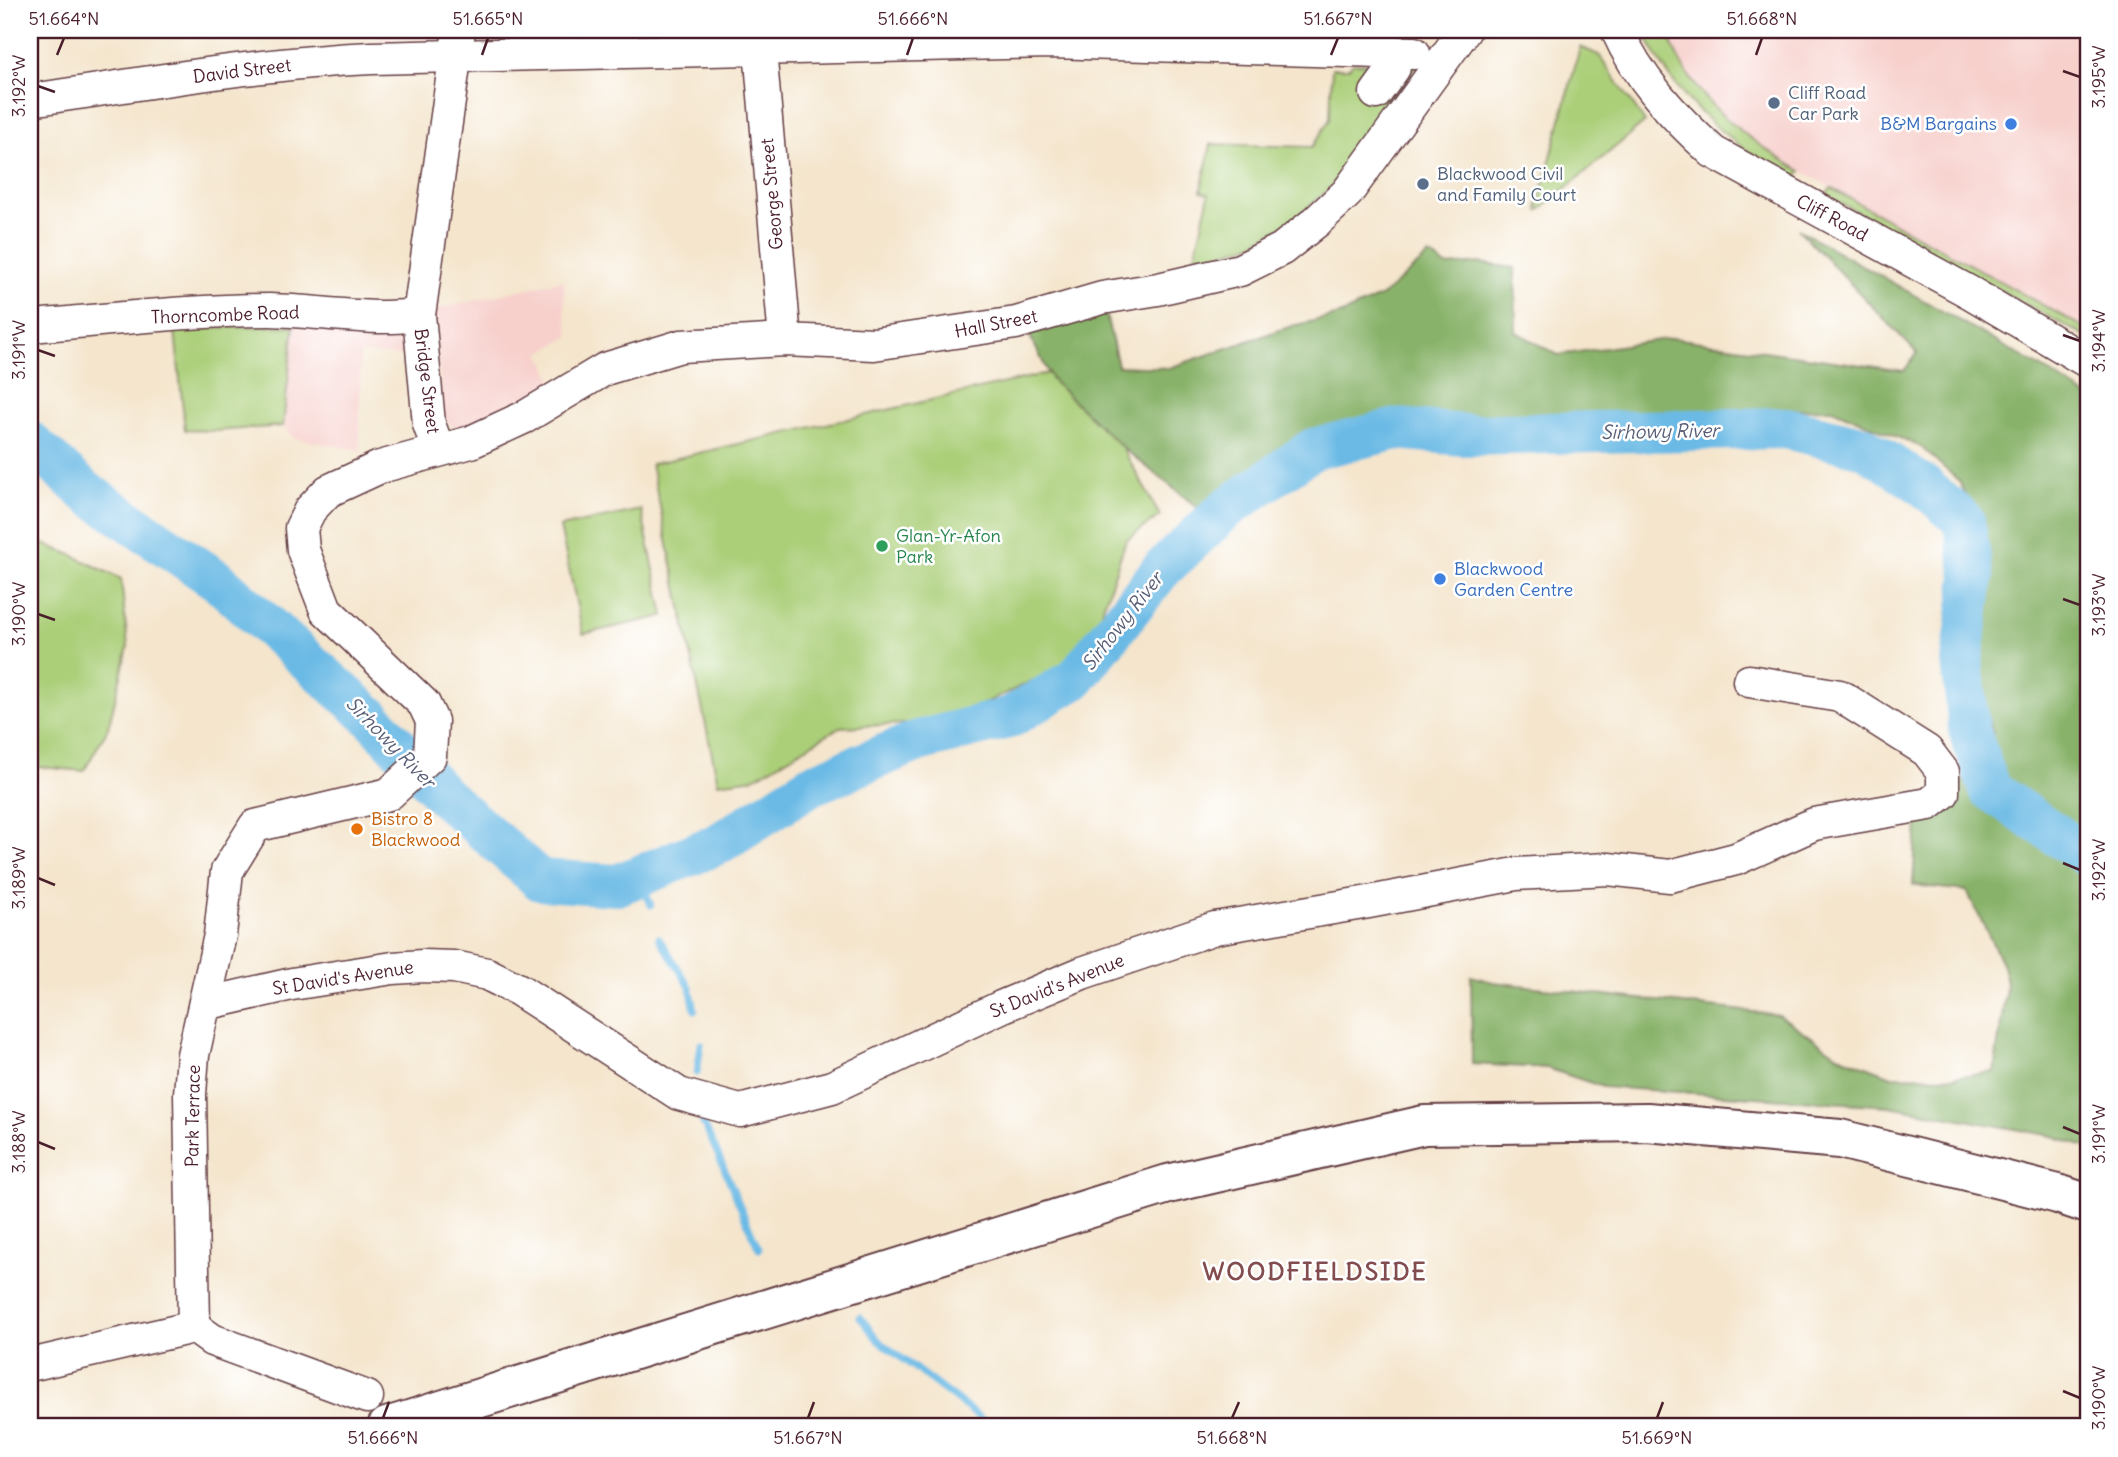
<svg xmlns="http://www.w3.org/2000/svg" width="2118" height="1457" viewBox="0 0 2118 1457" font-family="Delius,sans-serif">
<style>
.built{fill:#f7d0cc}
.green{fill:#abcf79;stroke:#7a7752;stroke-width:2}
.forest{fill:#88b269;stroke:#69684a;stroke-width:2}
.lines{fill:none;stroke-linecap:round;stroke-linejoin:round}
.stream{stroke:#6abae5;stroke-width:7}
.river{stroke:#6abae5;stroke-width:42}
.minor-casing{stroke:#643d43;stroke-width:35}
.major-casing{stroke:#643d43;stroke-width:42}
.minor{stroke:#fff;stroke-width:32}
.major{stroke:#fff;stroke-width:38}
.ticks{fill:none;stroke:#4a1f2b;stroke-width:2.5}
.service-dot{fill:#5c6f8a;stroke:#fff;stroke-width:2.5}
.shop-dot{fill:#3f7fe0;stroke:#fff;stroke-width:2.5}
.leisure-dot{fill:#2e9e5b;stroke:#fff;stroke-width:2.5}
.food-dot{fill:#e8710a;stroke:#fff;stroke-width:2.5}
.labels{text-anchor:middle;stroke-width:5;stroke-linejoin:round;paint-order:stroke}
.street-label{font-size:18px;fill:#4a1f2b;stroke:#fff}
.service-label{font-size:18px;fill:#4e5e75;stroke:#fff;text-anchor:start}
.shop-label{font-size:18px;fill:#366cbe;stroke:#fff;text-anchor:end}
.leisure-label{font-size:18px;fill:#27864d;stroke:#fff;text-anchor:start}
.food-label{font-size:18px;fill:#c56008;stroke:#fff;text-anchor:start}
.water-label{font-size:19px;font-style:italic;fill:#575d75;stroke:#fff}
.district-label{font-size:24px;font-weight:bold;letter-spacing:2px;fill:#834d4f;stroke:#fff}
.neatline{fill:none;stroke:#4a1f2b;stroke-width:2.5}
.ticks-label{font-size:18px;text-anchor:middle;fill:#4a1f2b}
</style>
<rect width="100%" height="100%" fill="#fff"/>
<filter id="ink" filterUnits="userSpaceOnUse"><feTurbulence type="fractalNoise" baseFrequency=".0143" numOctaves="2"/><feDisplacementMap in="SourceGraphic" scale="14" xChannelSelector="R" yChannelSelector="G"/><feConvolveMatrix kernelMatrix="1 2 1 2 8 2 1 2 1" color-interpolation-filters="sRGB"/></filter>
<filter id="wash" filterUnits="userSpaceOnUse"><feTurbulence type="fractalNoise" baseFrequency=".00686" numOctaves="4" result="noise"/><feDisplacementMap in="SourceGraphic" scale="28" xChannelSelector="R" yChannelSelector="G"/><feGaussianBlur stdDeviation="1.57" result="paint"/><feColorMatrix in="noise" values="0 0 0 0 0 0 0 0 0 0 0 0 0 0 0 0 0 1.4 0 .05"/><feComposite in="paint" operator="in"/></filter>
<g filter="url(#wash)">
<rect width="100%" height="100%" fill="#f4e5cc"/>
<!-- built -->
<g class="built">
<path d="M378 30H585L586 35 441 42 414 38 379 41Z"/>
<path d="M1665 30H2088V330L1784 161 1754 142 1720 113 1691 80Z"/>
<path d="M564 280 565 314 570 336 540 353 553 379 528 401 470 430 451 426 443 416 434 310Z"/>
<path d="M294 326 408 334 410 357 360 353V450L294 438 283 426Z"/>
</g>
<!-- green -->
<g class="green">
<path d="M1642 30H1665C1672 44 1678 60 1687 73 1715 117 1757 145 1801 171L1796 180C1724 140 1680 105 1642 30Z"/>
<path d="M1580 47 1599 55 1645 122 1539 211 1538 206Z"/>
<path d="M1353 63 1418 65 1329 189 1293 220 1250 245 1194 261 1209 194 1201 191 1211 144 1312 147 1330 119 1332 68H1349Z"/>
<path d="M1831 188 2088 330V338L1826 195Z"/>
<path d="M294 326 283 426 215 431 185 430 175 331 230 327Z"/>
<path d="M1049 373 1052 380 1122 447 1160 516 1126 540 1087 655 981 705 924 723 840 727 754 778 718 783 651 464Z"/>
<path d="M641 510 664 616 583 634 560 527Z"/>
<path d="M30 539 72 555 121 579 128 647 108 728 84 771 30 766Z"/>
</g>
<!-- forest -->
<path class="forest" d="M1798 229 2037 365 2088 397V1148L2053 1136 1889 1106 1603 1087 1547 1068 1472 1064 1471 976 1493 982 1779 1015 1838 1055 1892 1076 1952 1077 1994 1072 2007 982 2002 963 1967 891 1913 885 1917 821C1957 798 1970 772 1993 734L1975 669 1987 590 1984 535 1959 481 1921 447 1832 409 1413 416 1317 433 1197 507 1122 447 1052 380 1029 334 1105 310 1118 366 1169 368 1292 326 1340 315 1382 296 1429 255 1447 266 1480 263 1515 268 1516 332 1558 355 1673 338 1904 371 1917 353Z"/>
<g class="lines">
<!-- stream -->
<g class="stream">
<path d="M638 876 651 905"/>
<path d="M659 938 690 987 695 1010"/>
<path d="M697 1073 701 1044"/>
<path d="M703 1123C724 1164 739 1207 759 1249"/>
<path d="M860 1317 879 1341 992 1427"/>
</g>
<!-- river -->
<path class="river" d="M30 442 85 491 218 581 373 719 444 796 540 880 617 885 718 844 811 785 918 741 1009 718 1075 679 1162 569 1226 509 1313 449 1397 429 1464 435 1786 428 1864 447 1924 486 1964 521 1973 577 1962 661 1969 730 1990 790 2088 856"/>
</g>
</g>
<g filter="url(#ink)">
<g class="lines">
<defs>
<g id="minor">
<path d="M1617 30C1638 78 1674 117 1713 152L1971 293 2088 362"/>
<path d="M760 49 785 340"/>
<path d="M1376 93 1394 68V52"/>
<path d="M30 100C143 84 258 63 372 58L1050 42 1414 53"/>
<path d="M30 326C109 320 190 310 270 310 320 311 369 321 419 315"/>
<path d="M438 449 429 424 419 315 459 30"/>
<path d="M205 1004 292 984 393 968 423 966 454 967 487 974 519 990 679 1094 740 1111 832 1087 1001 1007 1082 973 1215 928 1369 902 1516 874 1608 869 1670 876 1736 859 1814 824 1929 804 1943 793V772L1927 751 1840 696 1749 681"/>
<path d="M30 1365 194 1327"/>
<path d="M367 1397 212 1340 194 1327 190 1094 193 1055 220 935 227 871 255 826 389 794 430 756 432 721 424 704 326 610 303 550 301 528 310 510 328 491 380 467 471 442 525 417 605 369 681 346 785 340 874 344 1016 323 1102 298 1158 289 1240 270 1282 249 1317 221 1347 193 1465 30"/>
</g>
<path id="major" d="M387 1427 1168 1184 1424 1125 1647 1122 1840 1139 2058 1194 2088 1204"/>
</defs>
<!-- minor casing -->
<use href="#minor" class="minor-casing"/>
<!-- major casing -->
<use href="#major" class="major-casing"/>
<!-- minor -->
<use href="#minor" class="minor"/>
<!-- major -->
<use href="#major" class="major"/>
</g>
</g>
<!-- ticks -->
<path class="ticks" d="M57 55 64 38M482 55 488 38M907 55 913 38M1331 55 1338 38M1756 55 1762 38M2063 71 2080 77M38 86 55 92M2063 335 2080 341M38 350 55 356M2063 599 2080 605M38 614 55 620M2063 863 2080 870M38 878 55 885M2063 1127 2080 1134M38 1142 55 1149M2063 1391 2080 1398M383 1418 389 1402M808 1418 814 1402M1232 1418 1239 1402M1657 1418 1663 1402"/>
<!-- markers -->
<g class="service-dot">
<circle cx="1774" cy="103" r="7"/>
<circle cx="1423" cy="184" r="7"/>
</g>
<g class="shop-dot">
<circle cx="2011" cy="124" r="7"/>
<circle cx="1440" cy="579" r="7"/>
</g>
<circle class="leisure-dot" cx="882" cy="546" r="7"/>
<circle class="food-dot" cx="357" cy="829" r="7"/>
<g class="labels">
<!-- street labels -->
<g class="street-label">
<text transform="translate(242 71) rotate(-7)" y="6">David Street</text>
<text transform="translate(772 194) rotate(-95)" y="6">George Street</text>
<text transform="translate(1832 218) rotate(28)" y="6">Cliff Road</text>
<text transform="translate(225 315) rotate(-2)" y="6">Thorncombe Road</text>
<text transform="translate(996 324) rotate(-11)" y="6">Hall Street</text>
<text transform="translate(427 381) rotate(83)" y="6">Bridge Street</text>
<text transform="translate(343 978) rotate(-9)" y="6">St David's Avenue</text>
<text transform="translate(1057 986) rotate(-22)" y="6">St David's Avenue</text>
<text transform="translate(193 1116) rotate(-89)" y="6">Park Terrace</text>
</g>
<!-- service labels -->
<g class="service-label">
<text x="1788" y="99">Cliff Road<tspan x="1788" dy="21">Car Park</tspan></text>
<text x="1437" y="180">Blackwood Civil<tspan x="1437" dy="21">and Family Court</tspan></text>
</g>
<!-- shop labels -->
<g class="shop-label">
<text x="1997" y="130">B&amp;M Bargains</text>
<text x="1454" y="575" text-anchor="start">Blackwood<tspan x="1454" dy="21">Garden Centre</tspan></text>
</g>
<!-- leisure labels -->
<g class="leisure-label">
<text x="896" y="542">Glan-Yr-Afon<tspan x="896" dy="21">Park</tspan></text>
</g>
<!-- food labels -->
<g class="food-label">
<text x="371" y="825">Bistro 8<tspan x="371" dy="21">Blackwood</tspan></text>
</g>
<!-- water labels -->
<g class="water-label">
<text transform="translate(1660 431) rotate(-1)" y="7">Sirhowy River</text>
<text transform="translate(1122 621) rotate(-52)" y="7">Sirhowy River</text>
<text transform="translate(391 742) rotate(46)" y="7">Sirhowy River</text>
</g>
<!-- district labels -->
<g class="district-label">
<text x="1315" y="1280">WOODFIELDSIDE</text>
</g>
</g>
<!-- margin -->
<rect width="2118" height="1457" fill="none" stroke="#fff" stroke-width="77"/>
<rect x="38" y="38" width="2042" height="1380" class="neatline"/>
<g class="ticks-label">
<text x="64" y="25">51.664°N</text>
<text x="488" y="25">51.665°N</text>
<text x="913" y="25">51.666°N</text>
<text x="1338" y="25">51.667°N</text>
<text x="1762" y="25">51.668°N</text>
<text transform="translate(2099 77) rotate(-90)" y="6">3.195°W</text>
<text transform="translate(19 86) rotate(-90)" y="6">3.192°W</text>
<text transform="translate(2099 341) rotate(-90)" y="6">3.194°W</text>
<text transform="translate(19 350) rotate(-90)" y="6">3.191°W</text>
<text transform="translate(2099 605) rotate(-90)" y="6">3.193°W</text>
<text transform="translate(19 614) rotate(-90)" y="6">3.190°W</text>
<text transform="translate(2099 870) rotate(-90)" y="6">3.192°W</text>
<text transform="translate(19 878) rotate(-90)" y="6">3.189°W</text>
<text transform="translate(2099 1134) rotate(-90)" y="6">3.191°W</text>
<text transform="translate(19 1142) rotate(-90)" y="6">3.188°W</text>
<text transform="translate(2099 1398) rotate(-90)" y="6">3.190°W</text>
<text x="383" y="1444">51.666°N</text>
<text x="808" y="1444">51.667°N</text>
<text x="1232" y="1444">51.668°N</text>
<text x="1657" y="1444">51.669°N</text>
</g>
</svg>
